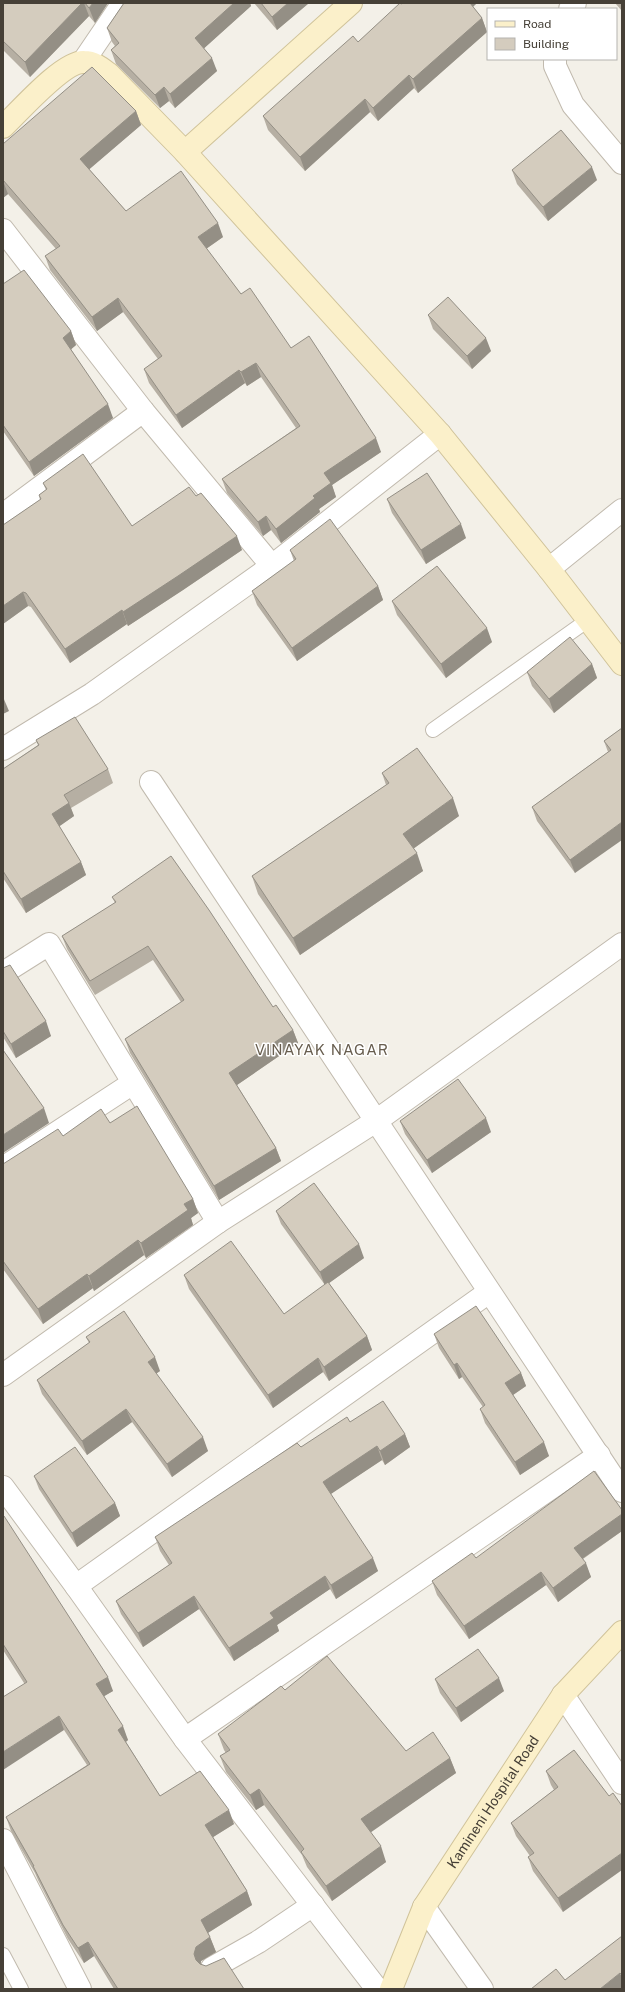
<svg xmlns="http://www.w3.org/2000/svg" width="625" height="1992" viewBox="0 0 625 1992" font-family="'Public Sans',sans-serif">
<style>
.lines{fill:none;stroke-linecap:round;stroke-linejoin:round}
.lane-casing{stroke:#c1baae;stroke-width:16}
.street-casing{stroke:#c1baae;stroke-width:24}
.secondary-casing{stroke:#d0c39a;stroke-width:24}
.lane{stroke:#fff;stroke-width:14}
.street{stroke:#fff;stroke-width:22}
.secondary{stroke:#fbf0ca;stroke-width:22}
.wall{fill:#b6afa3}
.shaded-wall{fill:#948f85}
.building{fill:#d4ccbe;stroke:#948f85}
.labels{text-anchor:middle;stroke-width:3;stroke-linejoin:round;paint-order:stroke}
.street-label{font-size:14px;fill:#464037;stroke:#fff}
.neighbourhood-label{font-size:15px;letter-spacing:1px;fill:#685e4f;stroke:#fff}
</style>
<rect width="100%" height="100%" fill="#f3f0e8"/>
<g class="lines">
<defs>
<g id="lane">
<path d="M433 730 588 620"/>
<path d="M3 1955 21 1989"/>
</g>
<g id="street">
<path d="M570 9 575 3"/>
<path d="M555 59V66L573 105 622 163"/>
<path d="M83 62 123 3"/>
<path d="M3 230 143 411 272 566"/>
<path d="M3 515 143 411"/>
<path d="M549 569 622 510"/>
<path d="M3 749 92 694 272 566 440 434"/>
<path d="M151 782 622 1491"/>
<path d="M3 973 49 944 218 1222"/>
<path d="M3 1168 133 1083"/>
<path d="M3 1375 218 1222 376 1121 622 944"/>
<path d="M3 1487 76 1586 185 1739 377 1989"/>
<path d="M76 1586 489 1292"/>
<path d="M563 1695 622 1783"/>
<path d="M185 1739 599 1455"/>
<path d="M3 1840 80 1989"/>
<path d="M424 1907 482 1989"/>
<path d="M212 1968 258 1942 313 1905"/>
</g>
<g id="secondary">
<path d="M3 127C19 112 63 61 84 62 94 62 101 68 109 74L185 152 440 434 549 569 622 664"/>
<path d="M185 152 351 3"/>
<path id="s1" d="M391 1989 424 1907 563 1695 622 1632"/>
</g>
</defs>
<!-- lane casing -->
<use href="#lane" class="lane-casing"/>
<!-- street casing -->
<use href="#street" class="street-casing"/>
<!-- secondary casing -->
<use href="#secondary" class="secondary-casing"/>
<!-- lane -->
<use href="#lane" class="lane"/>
<!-- street -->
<use href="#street" class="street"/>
<!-- secondary -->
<use href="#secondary" class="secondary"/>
</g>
<!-- wall -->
<g class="wall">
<path d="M3 3H108L95 23 89 16 30 77 3 50Z"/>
<path d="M124 3H250L251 6 204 48 217 71 175 108 169 101 160 108 116 64 111 50 115 46 112 42 107 28Z"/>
<path d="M254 3H309L277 30Z"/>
<path d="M403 3H477L473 7 482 18 487 32 418 93 414 88 378 121 370 112 305 171 268 130 263 116 358 42Z"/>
<path d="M615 3H622V11Z"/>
<path d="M136 111 141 125 89 169 126 211 223 237 206 249 241 294 291 348 381 452 332 485 336 497 319 509 320 512 281 543 271 530 263 536 227 493 222 479 296 428 261 377 247 386 245 383 182 428 149 383 144 369 158 359 123 312 97 331 50 270 45 256 56 249 8 194 3 198V144Z"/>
<path d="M512 170 597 180 548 221 517 184Z"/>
<path d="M3 284 71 331 76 345 71 349 113 418 34 476 3 431Z"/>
<path d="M428 315 491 351 472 369 433 329Z"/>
<path d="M43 483 132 526 196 496 242 550 183 590 128 626 127 624 70 663 31 607 28 606 3 624V525L40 500 39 495 46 490Z"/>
<path d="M387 499 466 538 426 564 392 513Z"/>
<path d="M290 550 378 586 383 600 297 661 257 605 252 591 294 561Z"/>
<path d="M392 601 492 642 446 678 397 615Z"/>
<path d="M592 664 597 678 554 713 532 686 527 672Z"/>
<path d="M622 728 575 873 537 821 532 807 608 752 604 741Z"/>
<path d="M36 740 108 769 113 783 71 808 74 816 59 826 81 862 86 875 26 913 3 878V769L38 745Z"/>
<path d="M382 773 459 816 413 849 423 871 300 955 258 894 252 876 386 785Z"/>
<path d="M112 897 273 1007 293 1030 298 1043 237 1085 276 1148 281 1161 219 1200 130 1053 125 1039 181 1002 153 960 95 995 67 949 62 936 115 903Z"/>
<path d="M3 968 51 1036 16 1058 3 1037Z"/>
<path d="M400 1121 491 1132 432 1173 405 1134Z"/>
<path d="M110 1123 193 1199 198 1213 191 1218 193 1225 146 1258 144 1255 94 1291 93 1288 43 1324 3 1269V1164L63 1136Z"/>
<path d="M276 1211 364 1258 329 1283 367 1336 372 1350 329 1381 323 1372 273 1408 189 1289 184 1275 284 1314 325 1285 281 1224Z"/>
<path d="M434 1334 521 1373 526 1386 513 1395 549 1456 520 1475 485 1423 480 1409 483 1407 462 1377 459 1379 439 1348Z"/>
<path d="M86 1337 160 1371 156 1373 208 1451 172 1477 132 1422 87 1455 42 1394 37 1380 89 1343Z"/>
<path d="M350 1422 405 1434 410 1447 385 1465 382 1460 330 1494 378 1571 336 1599 330 1589 277 1625 279 1631 234 1661 199 1609 143 1647 121 1614 116 1601 169 1565 160 1551 155 1537 301 1447Z"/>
<path d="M34 1476 115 1503 120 1516 77 1547 39 1489Z"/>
<path d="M622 1510V1531L583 1559 591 1577 558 1602 546 1585 469 1639 437 1595 432 1581 476 1558Z"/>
<path d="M3 1517 113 1691 104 1696 128 1740 126 1742 160 1796 234 1824 213 1837 247 1891 252 1905 208 1933 210 1937 216 1952 201 1961V1964L244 1989H114L94 1956 84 1963 68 1939 38 1880 35 1873 11 1831 6 1817 87 1765 64 1730 24 1683 3 1650Z"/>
<path d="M435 1679 504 1691 461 1722 440 1693Z"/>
<path d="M285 1690 406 1751 450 1758 456 1773 370 1832 386 1862 332 1901 307 1867 302 1855 264 1805 256 1810 226 1772 220 1756 226 1753 224 1750 218 1734Z"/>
<path d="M574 1750 563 1912 533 1871 528 1857 530 1856 516 1836 511 1823 554 1790 551 1785 546 1771Z"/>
</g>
<!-- shaded-wall -->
<g class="shaded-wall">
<path d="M82 3H84L89 16 30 77 25 62Z"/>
<path d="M93 3H108L95 23 89 8Z"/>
<path d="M234 3H250L251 6 200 52 195 38Z"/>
<path d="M288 3H309L277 30 272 17Z"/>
<path d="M466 3H477L469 10Z"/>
<path d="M482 18 487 32 418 93 413 79Z"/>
<path d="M212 58 217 71 175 108 170 94Z"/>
<path d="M409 75 414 88 378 121 373 108Z"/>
<path d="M164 87 169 101 160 108 155 95Z"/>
<path d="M365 99 370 112 305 171 300 157Z"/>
<path d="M136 111 141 125 85 173 80 159Z"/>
<path d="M592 167 597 180 548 221 543 207Z"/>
<path d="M3 181 8 194 3 198Z"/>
<path d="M218 223 223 237 203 251 198 237Z"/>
<path d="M118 298 123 312 97 331 92 317Z"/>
<path d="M71 331 76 345 68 352 63 338Z"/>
<path d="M486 338 491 351 472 369 467 356Z"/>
<path d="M256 363 261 377 247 386 241 372Z"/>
<path d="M239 370 245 383 182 428 176 415Z"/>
<path d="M108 404 113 418 34 476 29 462Z"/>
<path d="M376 438 381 452 332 485 336 497 319 509 320 512 281 543 276 529 324 473Z"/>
<path d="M266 516 271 530 263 536 258 522Z"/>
<path d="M461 524 466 538 426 564 421 550Z"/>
<path d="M237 536 242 550 183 590 128 626 123 612Z"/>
<path d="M378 586 383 600 297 661 292 648Z"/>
<path d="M23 592 28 606 3 624V606Z"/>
<path d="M122 610 127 624 70 663 65 649Z"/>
<path d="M487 628 492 642 446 678 441 664Z"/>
<path d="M592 664 597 678 554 713 549 699Z"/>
<path d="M3 697 9 711 3 714Z"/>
<path d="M453 798 459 816 410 851 403 834Z"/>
<path d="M69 803 74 816 57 828 52 814Z"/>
<path d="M622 822V840L575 873 570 860Z"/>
<path d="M417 853 423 871 300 955 293 938Z"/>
<path d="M81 862 86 875 26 913 21 899Z"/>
<path d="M46 1021 51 1036 16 1058 11 1044Z"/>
<path d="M293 1030 298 1043 234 1087 229 1073Z"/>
<path d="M44 1108 49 1123 3 1153V1135Z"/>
<path d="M486 1118 491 1132 432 1173 427 1160Z"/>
<path d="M276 1148 281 1161 219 1200 214 1186Z"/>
<path d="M193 1199 198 1213 191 1218 193 1225 146 1258 141 1243 184 1204Z"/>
<path d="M138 1240 144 1255 94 1291 89 1276Z"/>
<path d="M359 1244 364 1258 325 1286 320 1272Z"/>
<path d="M87 1274 93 1288 43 1324 38 1309Z"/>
<path d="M367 1336 372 1350 329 1381 324 1367Z"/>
<path d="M155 1357 160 1371 153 1376 148 1362Z"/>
<path d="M318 1358 323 1372 273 1408 268 1395Z"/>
<path d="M457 1363 462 1377 459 1379 454 1365Z"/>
<path d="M521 1373 526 1386 510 1397 505 1383Z"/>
<path d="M126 1409 132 1422 87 1455 82 1441Z"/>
<path d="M405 1434 410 1447 385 1465 380 1451Z"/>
<path d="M203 1437 208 1451 172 1477 167 1464Z"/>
<path d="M544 1442 549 1456 520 1475 515 1462Z"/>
<path d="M377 1446 382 1460 328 1496 323 1482Z"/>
<path d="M115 1503 120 1516 77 1547 72 1533Z"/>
<path d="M622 1514V1531L579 1561 574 1548Z"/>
<path d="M373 1558 378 1571 336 1599 331 1585Z"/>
<path d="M586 1563 591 1577 558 1602 553 1588Z"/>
<path d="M541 1572 546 1585 469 1639 464 1626Z"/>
<path d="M325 1576 330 1589 277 1625 279 1631 234 1661 229 1648 270 1613Z"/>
<path d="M194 1596 199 1609 143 1647 138 1633Z"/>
<path d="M108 1677 113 1691 101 1698 96 1684Z"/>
<path d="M499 1678 504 1691 461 1722 456 1708Z"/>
<path d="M59 1716 64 1730 3 1770V1752Z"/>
<path d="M123 1726 128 1740 123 1744 118 1730Z"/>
<path d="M450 1758 456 1773 367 1835 361 1819Z"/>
<path d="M259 1789 264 1805 256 1810 250 1795Z"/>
<path d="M229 1810 234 1824 210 1839 205 1825Z"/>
<path d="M381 1846 386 1862 332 1901 326 1886Z"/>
<path d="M622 1853V1870L563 1912 558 1898Z"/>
<path d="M247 1891 252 1905 206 1934 201 1920Z"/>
<path d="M210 1937 216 1952 201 1961 200 1968 196 1960 194 1954 196 1947Z"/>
<path d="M88 1942 94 1956 84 1963 78 1948Z"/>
<path d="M620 1973 622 1977V1988L621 1989H600Z"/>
</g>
<!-- building -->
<g class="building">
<path d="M3 3H82L25 62 3 41Z"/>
<path d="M85 3H93L89 8Z"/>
<path d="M124 3H234L195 38 212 58 170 94 164 87 155 95 111 50 119 43 107 28Z"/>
<path d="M261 3H288L272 17Z"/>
<path d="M400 3 402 4 403 3H470L482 18 413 79 409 75 373 108 365 99 300 157 263 116 353 36 358 42Z"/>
<path d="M92 67 136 111 80 159 126 211 181 171 218 223 198 237 241 294 250 288 291 348 309 336 376 438 324 473 331 483 313 496 315 498 276 529 266 516 258 522 222 479 300 426 256 363 241 372 239 370 176 415 144 369 162 356 118 298 92 317 45 256 60 246 3 180V144Z"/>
<path d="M561 130 592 167 543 207 512 170Z"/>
<path d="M24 270 71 331 63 338 108 404 29 462 3 425V284Z"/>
<path d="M448 297 486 338 467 356 428 315Z"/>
<path d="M83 454 132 526 189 487 196 496 201 493 237 536 178 576 123 612 122 610 65 649 26 593 23 592 3 606V525L41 499 39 495 47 489 43 483Z"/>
<path d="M427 473 461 524 421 550 387 499Z"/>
<path d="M330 519 378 586 292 648 252 591 296 559 290 550Z"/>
<path d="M437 566 487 628 441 664 392 601Z"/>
<path d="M570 637 592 664 549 699 527 672Z"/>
<path d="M75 717 108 769 64 795 69 803 52 814 81 862 21 899 3 871V769L39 745 36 740Z"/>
<path d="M622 728V822L570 860 532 807 611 750 604 741Z"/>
<path d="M417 748 453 798 403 834 417 853 293 938 252 876 389 783 382 773Z"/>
<path d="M171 856 209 910 273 1007 276 1005 293 1030 229 1073 276 1148 214 1186 125 1039 184 1000 148 946 90 981 62 936 116 902 112 897Z"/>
<path d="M10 965 46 1021 11 1044 3 1031V968Z"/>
<path d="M3 1050 44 1108 3 1135Z"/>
<path d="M458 1079 486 1118 427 1160 400 1121Z"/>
<path d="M137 1106 193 1199 184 1204 188 1210 141 1243 138 1240 89 1276 87 1274 38 1309 3 1261V1164L58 1129 63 1136 101 1109 110 1123Z"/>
<path d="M314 1183 359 1244 320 1272 276 1211Z"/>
<path d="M231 1241 284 1314 328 1282 367 1336 324 1367 318 1358 268 1395 184 1275Z"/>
<path d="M476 1306 521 1373 505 1383 544 1442 515 1462 480 1409 485 1405 457 1363 454 1365 434 1334Z"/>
<path d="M124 1311 155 1357 148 1362 203 1437 167 1464 126 1409 82 1441 37 1380 90 1342 86 1337Z"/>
<path d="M383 1401 405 1434 380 1451 377 1446 323 1482 373 1558 331 1585 325 1576 270 1613 274 1618 229 1648 194 1596 138 1633 116 1601 172 1563 155 1537 297 1443 301 1447 347 1417 350 1422Z"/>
<path d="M75 1447 115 1503 72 1533 34 1476Z"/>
<path d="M594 1471 622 1510V1514L574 1548 586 1563 553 1588 541 1572 464 1626 432 1581 472 1553 476 1558Z"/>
<path d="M4 1516 108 1677 96 1684 123 1726 118 1730 160 1796 200 1771 229 1810 205 1825 247 1891 201 1920 210 1937 196 1947 194 1954 196 1960 200 1964 206 1966 224 1958 244 1989H118L88 1942 78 1948 63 1925 33 1866H34L6 1817 90 1764 59 1716 3 1752V1697L27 1682 3 1644V1517Z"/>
<path d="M478 1649 499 1678 456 1708 435 1679Z"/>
<path d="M327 1656 406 1751 433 1732 450 1758 361 1819 381 1846 326 1886 301 1852 304 1849 259 1789 250 1795 220 1756 230 1750 218 1734 281 1686 285 1690Z"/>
<path d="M574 1750 609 1796 613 1793 622 1806V1853L558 1898 528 1857 534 1853 511 1823 558 1787 546 1771Z"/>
<path d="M622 1936V1975L620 1973 600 1989H531L556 1969 565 1980Z"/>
</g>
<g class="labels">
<!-- street labels -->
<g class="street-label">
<text dy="5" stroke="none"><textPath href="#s1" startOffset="214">Kamineni Hospital Road</textPath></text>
</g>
<!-- neighbourhood labels -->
<g class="neighbourhood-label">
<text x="322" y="1055">VINAYAK NAGAR</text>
</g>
</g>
<!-- border -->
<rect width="625" height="1992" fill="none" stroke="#464037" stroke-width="8"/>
<!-- legend -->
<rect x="487" y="8" width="130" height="52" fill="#ffffff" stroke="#b5b3af"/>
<rect x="495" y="21" width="20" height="6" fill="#fbf0ca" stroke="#b5b3af"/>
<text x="523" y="28" font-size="12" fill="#464037">Road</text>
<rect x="495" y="38" width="20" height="12" fill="#d4ccbe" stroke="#b5b3af"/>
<text x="523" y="48" font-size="12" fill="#464037">Building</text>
</svg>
